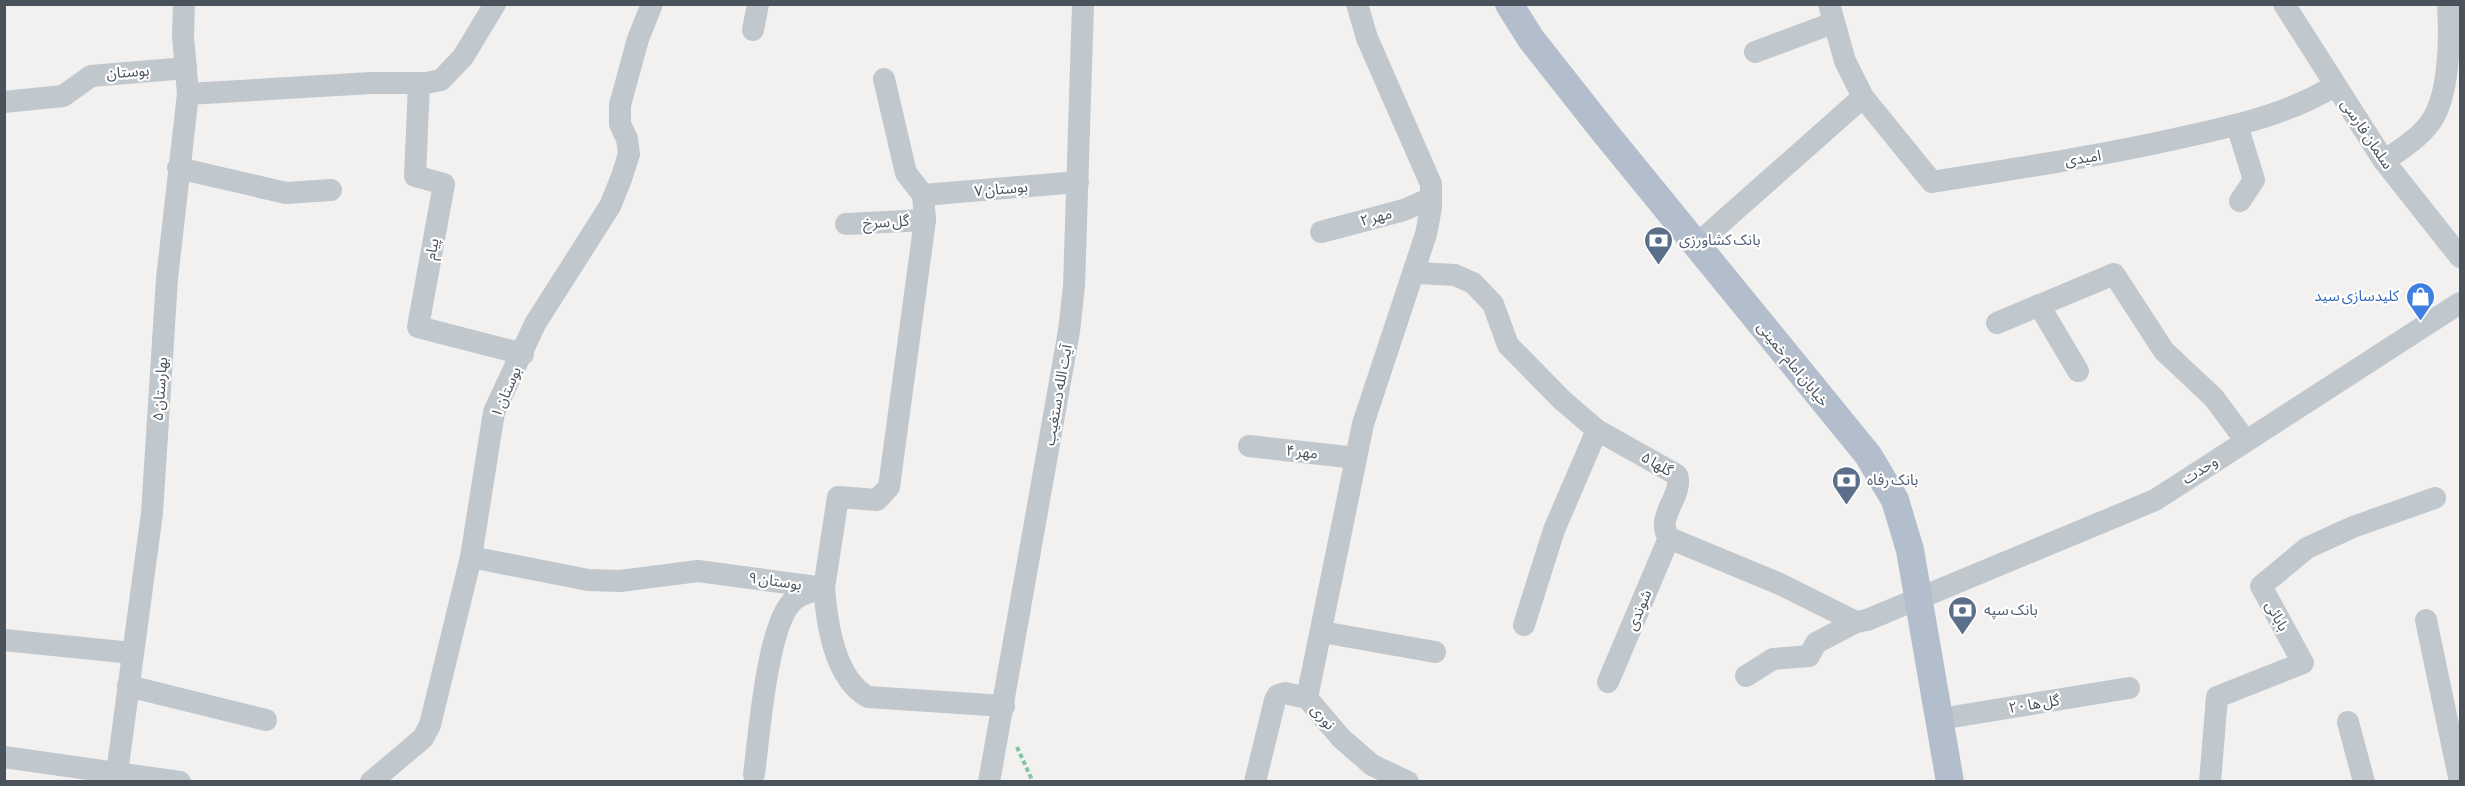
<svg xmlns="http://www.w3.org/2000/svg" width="2465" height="786" viewBox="0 0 2465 786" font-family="'Asap Condensed','Noto Sans Arabic',sans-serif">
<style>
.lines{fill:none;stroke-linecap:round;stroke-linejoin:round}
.path{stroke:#7fc6a8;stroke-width:4;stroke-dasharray:4.5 3;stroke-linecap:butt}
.minor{stroke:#c0c7cd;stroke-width:22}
.major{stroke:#b3becc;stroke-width:28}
.labels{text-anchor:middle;stroke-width:4.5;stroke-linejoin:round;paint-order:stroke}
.street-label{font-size:15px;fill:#4a525c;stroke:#fff}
.service-label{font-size:15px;fill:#4e5e75;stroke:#fff;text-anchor:start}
.shop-label{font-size:15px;fill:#366cbe;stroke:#fff;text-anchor:end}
</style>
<rect width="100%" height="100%" fill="#f2f1f0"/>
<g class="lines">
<!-- path -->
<path class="path" d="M1017 747 1033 782"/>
<!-- minor -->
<g class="minor">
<path d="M1829 4 1845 61 1863 97 1932 182C2013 169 2094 157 2175 139 2230 127 2285 116 2334 86"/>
<path d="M2284 4 2384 161 2460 257"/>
<path d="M753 30 758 4"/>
<path d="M1755 52 1833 23"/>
<path d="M419 83 415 176 444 184 418 327 523 354"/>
<path d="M188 94 371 83H426L441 80 463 57 495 4"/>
<path d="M4 102 63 96 91 76 186 68"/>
<path d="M2237 125 2254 180 2240 201"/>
<path d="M2384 161C2400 150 2418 139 2430 123 2450 96 2450 37 2448 4"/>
<path d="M178 168 286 193 331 190"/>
<path d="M923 195 1078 182"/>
<path d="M846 224 925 220"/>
<path d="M1321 232 1404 210 1431 198"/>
<path d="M1696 245 1863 97"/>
<path d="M1416 267 1418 273 1455 275 1473 283 1493 304 1508 345 1562 400 1597 430 1677 475C1684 496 1654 517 1669 538L1780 584 1856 622 1867 620 2155 500 2460 303"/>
<path d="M2039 305 2078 371"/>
<path d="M1997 323 2114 274 2164 351 2214 398 2245 440"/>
<path d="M1249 446 1356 458"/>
<path d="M471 557 588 580 620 581 698 571 824 588C827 623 834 678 868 697L1004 706"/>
<path d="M2426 620 2460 782"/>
<path d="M1524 625 1554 530 1597 430"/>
<path d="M1322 632 1435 652"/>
<path d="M4 640 132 653"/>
<path d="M1746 676 1773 659 1809 656 1816 643 1856 622"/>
<path d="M1608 682 1669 538"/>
<path d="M128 686 266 720"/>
<path d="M1307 698 1363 424 1426 234 1431 208V184L1367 38 1357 4"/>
<path d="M1940 719 2129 688"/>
<path d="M2348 722 2364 782"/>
<path d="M4 757 180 782"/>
<path d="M117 773 152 513 167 279 188 94 183 36 184 4"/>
<path d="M754 774C759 738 767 622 794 600 802 593 814 591 824 588L838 497 877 500 889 487 925 220 923 195 906 173 884 79"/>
<path d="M371 782 423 738 430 725 471 557 494 412 535 324 610 206 621 179 629 154 627 139 620 124V105L638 39 652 4"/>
<path d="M989 782 1069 331 1074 286 1083 4"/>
<path d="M1255 782 1275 700 1278 695 1285 693 1307 698 1341 738 1372 765 1408 782"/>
<path d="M2210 782 2217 697 2303 663 2261 586 2307 548 2353 527 2435 498"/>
</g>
<!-- major -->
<path class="major" d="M1509 4 1531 39 1602 129 1868 455 1895 500 1910 550 1950 782"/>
</g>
<!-- icons -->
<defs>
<symbol id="bank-pin" viewBox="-11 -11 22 30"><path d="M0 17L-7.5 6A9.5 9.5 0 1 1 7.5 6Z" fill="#5c6f8a" stroke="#fff"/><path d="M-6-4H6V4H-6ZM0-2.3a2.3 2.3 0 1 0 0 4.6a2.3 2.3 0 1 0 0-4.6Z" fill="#fff"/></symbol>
<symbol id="shop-pin" viewBox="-11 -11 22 30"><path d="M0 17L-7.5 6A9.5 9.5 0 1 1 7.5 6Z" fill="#3f7fe0" stroke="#fff"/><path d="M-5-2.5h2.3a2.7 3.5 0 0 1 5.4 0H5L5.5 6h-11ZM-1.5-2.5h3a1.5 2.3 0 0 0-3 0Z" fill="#fff"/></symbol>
</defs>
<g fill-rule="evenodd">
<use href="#bank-pin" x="1642" y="224" width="33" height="45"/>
<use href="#shop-pin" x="2404" y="280" width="33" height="45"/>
<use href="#bank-pin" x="1830" y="464" width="33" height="45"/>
<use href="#bank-pin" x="1946" y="594" width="33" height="45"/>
</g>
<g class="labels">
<!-- street labels -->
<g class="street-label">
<text transform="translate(128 72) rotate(-4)" y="5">بوستان</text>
<text transform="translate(2367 134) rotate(56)" y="5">سلمان فارسی</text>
<text transform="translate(2083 158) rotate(-9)" y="5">امیدی</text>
<text transform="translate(1001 189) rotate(-5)" y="5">بوستان ۷</text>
<text transform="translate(1376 217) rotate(-15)" y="5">مهر ۲</text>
<text transform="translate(886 222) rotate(-3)" y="5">گل سرخ</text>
<text transform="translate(432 249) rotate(-80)" y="5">پیام</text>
<text transform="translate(1793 364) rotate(51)" y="5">خیابان امام خمینی</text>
<text transform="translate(160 389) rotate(-86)" y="5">بهارستان ۵</text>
<text transform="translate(506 392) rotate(-66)" y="5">بوستان ۱</text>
<text transform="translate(1058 395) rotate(-80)" y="5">آیت الله دستغیب</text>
<text transform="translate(1302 452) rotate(6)" y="5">مهر ۴</text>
<text transform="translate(1657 464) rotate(30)" y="5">گلها ۵</text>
<text transform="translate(2200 470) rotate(-33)" y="5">وحدت</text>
<text transform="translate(775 581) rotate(8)" y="5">بوستان ۹</text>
<text transform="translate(1639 610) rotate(-67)" y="5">شوندی</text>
<text transform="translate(2277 616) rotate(61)" y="5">بابائی</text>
<text transform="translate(2034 704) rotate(-9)" y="5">گل ها ۲۰</text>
<text transform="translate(1323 717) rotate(49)" y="5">نوری</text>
</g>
<!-- service labels -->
<g class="service-label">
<text x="1679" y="245">بانک کشاورزی</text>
<text x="1867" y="485">بانک رفاه</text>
<text x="1984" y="615">بانک سپه</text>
</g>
<!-- shop labels -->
<g class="shop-label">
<text x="2399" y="301">کلیدسازی سید</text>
</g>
</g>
<!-- border -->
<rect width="2465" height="786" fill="none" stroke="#4a525c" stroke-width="12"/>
</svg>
